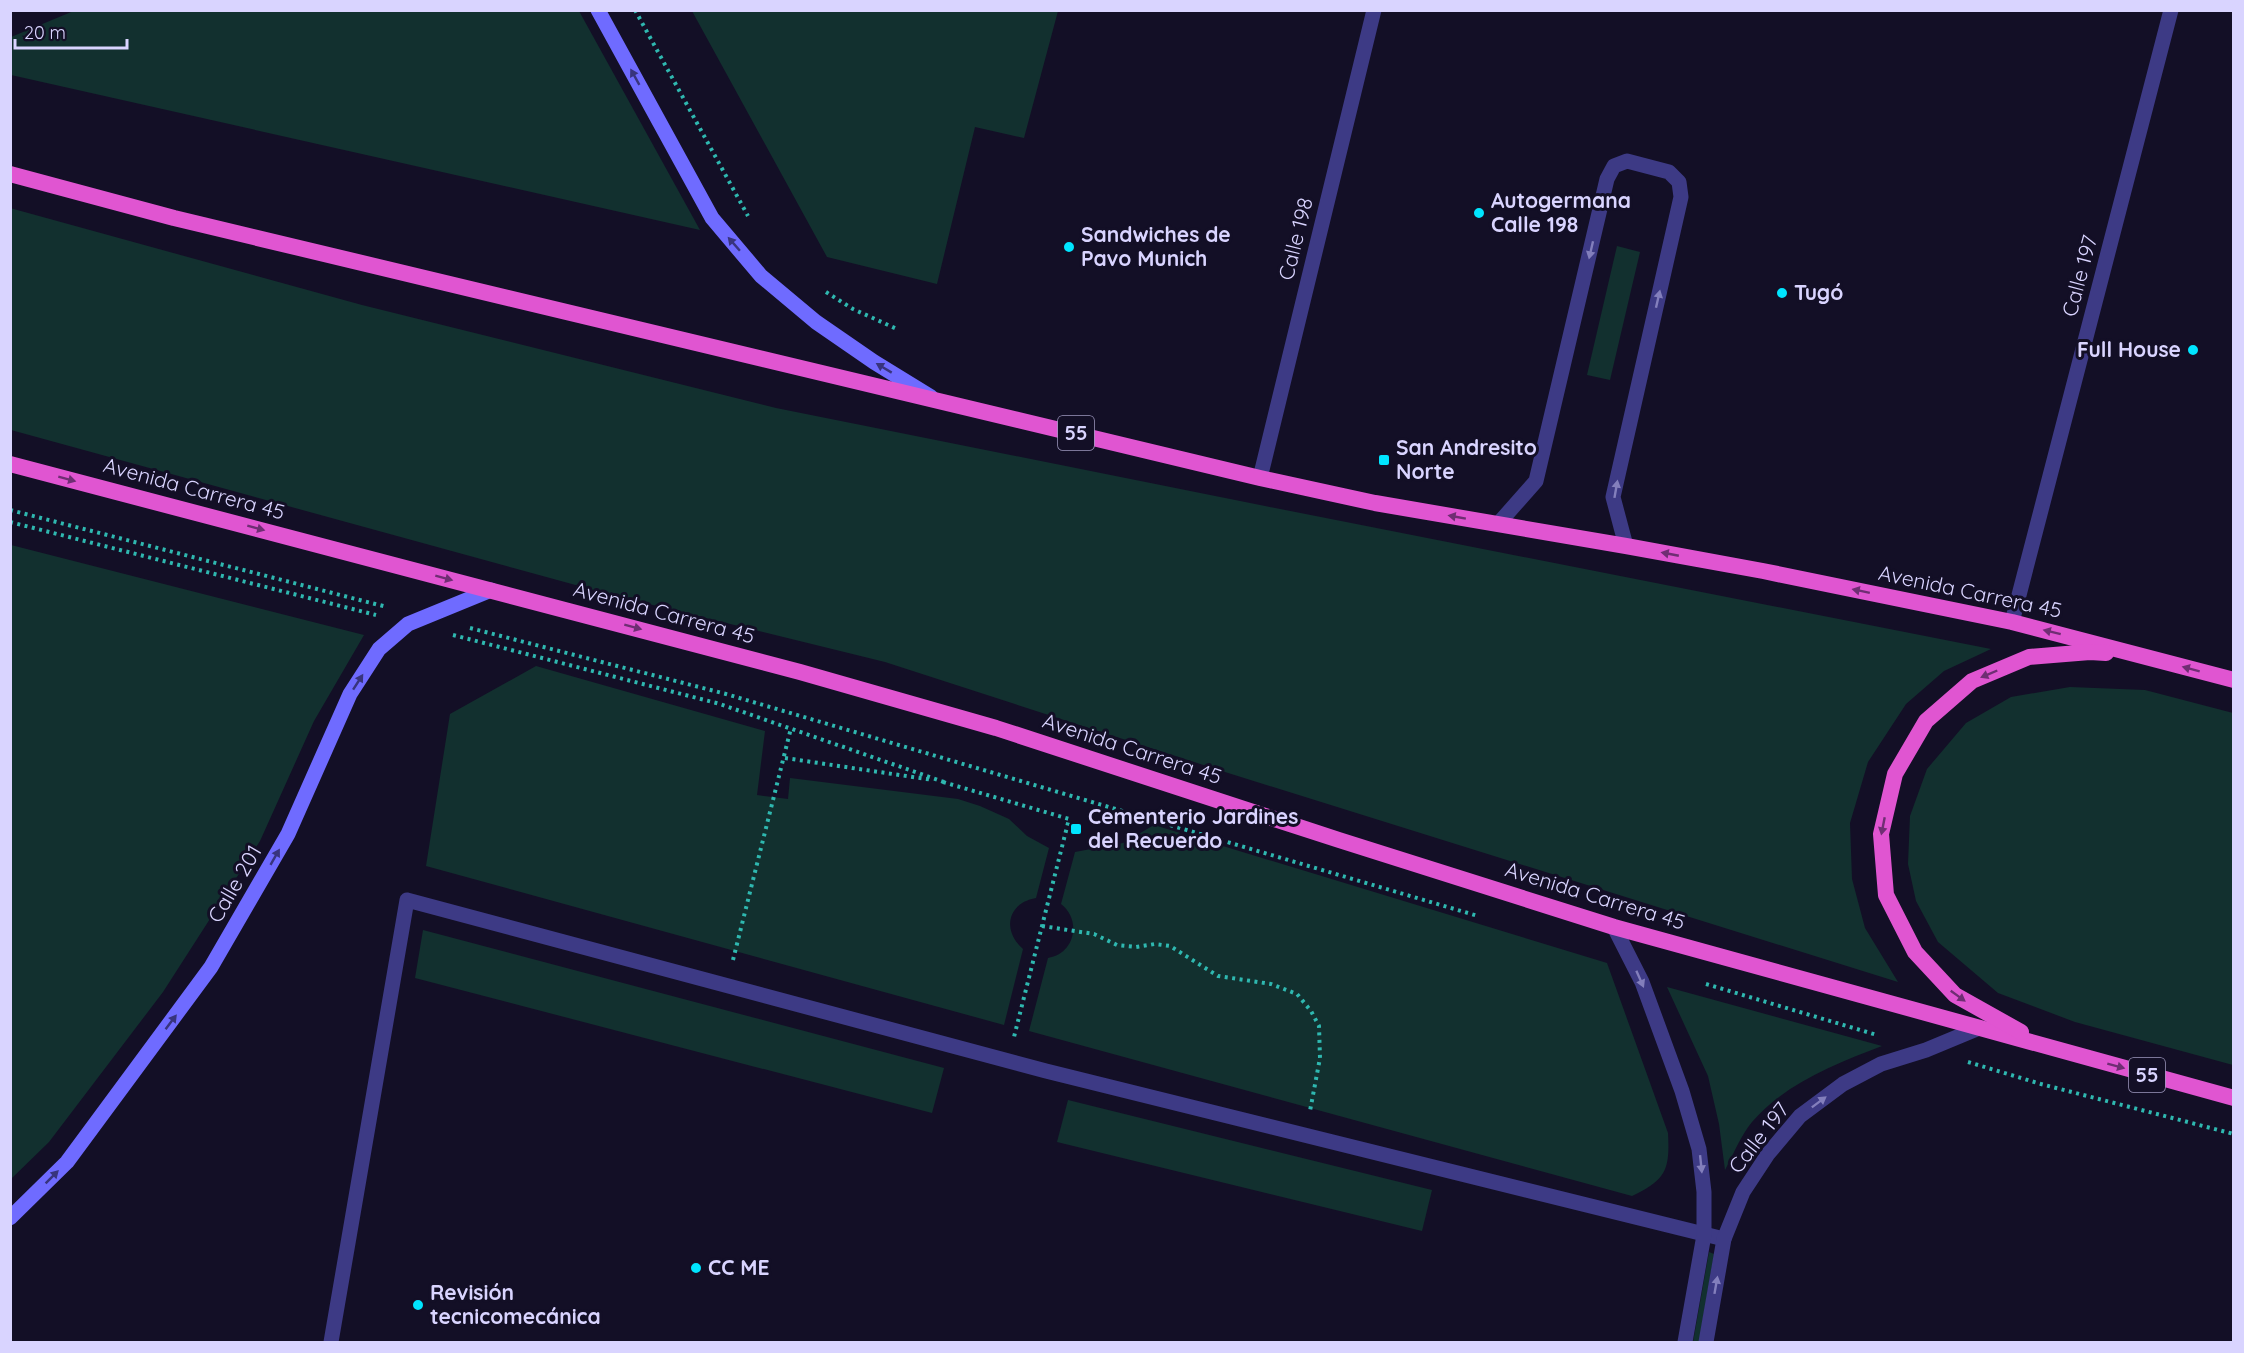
<svg xmlns="http://www.w3.org/2000/svg" width="2244" height="1353" viewBox="0 0 2244 1353" font-family="Quicksand,sans-serif">
<style>
.green{fill:#12302f}
.lines{fill:none;stroke-linecap:round;stroke-linejoin:round}
.path{stroke:#2fb8b0;stroke-width:4;stroke-dasharray:3 4.5;stroke-linecap:butt}
.service{stroke:#3d3a85;stroke-width:15}
.minor{stroke:#3d3a85;stroke-width:15}
.secondary{stroke:#6f6bff;stroke-width:15}
.trunk{stroke:#e055d1;stroke-width:16}
.oneway{fill:#38347d}
.oneway2{fill:#837fbc}
.oneway3{fill:#6f2e73}
.poi-dot{fill:#00e5ff;stroke:#130f26;stroke-width:2}
.labels{text-anchor:middle;stroke-width:6;stroke-linejoin:round;paint-order:stroke}
.shield{fill:#130f26;stroke:#9e99be;stroke-width:1.5}
.shield-label{font-size:20px;font-weight:bold;fill:#d9d4ff}
.poi-label{font-size:21px;font-weight:bold;fill:#d9d4ff;stroke:#130f26;text-anchor:start}
.street-label{font-size:21px;fill:#d9d4ff;stroke:#130f26}
</style>
<rect width="100%" height="100%" fill="#130f26"/>
<!-- green -->
<g class="green">
<path d="M76 10 579 11 700 230 11 75V37Z"/>
<path d="M692 11H1058L1024 138 975 127 937 284 827 257Z"/>
<path d="M10 208 362 305 776 408 1265 506 1991 649 1944 671 1906 704 1868 762 1850 823 1852 879 1865 928 1898 982 1225 772 885 662 612 595 11 430Z"/>
<path d="M1617 246 1640 252 1610 380 1587 375Z"/>
<path d="M11 545 364 635 314 721 260 841 163 992 49 1142 11 1179Z"/>
<path d="M536 666 765 731 757 795 788 799 790 778 958 799 980 806 1009 819 1027 836 1049 848 1036 898C1007 903 1002 931 1023 949L1004 1025 426 866 450 714Z"/>
<path d="M2070 687 2145 690 2233 713V1065L2075 1022 1998 993 1938 942 1916 901 1908 864 1910 816 1927 769 1966 723 2011 697Z"/>
<path d="M1154 825 1607 963 1668 1133C1670 1170 1666 1180 1632 1196L1029 1031 1048 958C1075 954 1082 920 1061 904L1075 852 1123 843Z"/>
<path d="M423 930 944 1068 932 1113 415 978Z"/>
<path d="M1667 987 1882 1046C1835 1064 1786 1083 1752 1122 1741 1135 1733 1155 1725 1170L1719 1124 1708 1076Z"/>
<path d="M1068 1100 1432 1190 1422 1231 1057 1142Z"/>
<path d="M1709 1252 1714 1254 1699 1342H1693Z"/>
</g>
<g class="lines">
<!-- path -->
<g class="path">
<path d="M635 10 748 216"/>
<path d="M826 292 853 309 899 330"/>
<path d="M10 510 387 607"/>
<path d="M10 522 376 615"/>
<path d="M470 628 726 694 1478 916"/>
<path d="M453 635 720 704 944 782"/>
<path d="M785 758 933 780"/>
<path d="M943 782 1069 819 1014 1037"/>
<path d="M1042 926 1094 934 1117 945 1136 947 1155 944 1170 946 1218 976 1271 984 1297 994 1311 1011 1319 1026 1320 1058 1310 1111"/>
<path d="M733 960 791 728"/>
<path d="M1706 984 1877 1035"/>
<path d="M1968 1062 2041 1084 2234 1134"/>
</g>
<!-- service -->
<g class="service">
<path d="M1498 524 1536 481 1607 179 1614 166 1627 161 1669 172 1679 182 1681 197 1613 497 1626 546"/>
<path d="M331 1342 407 900 1046 1071 1724 1239"/>
</g>
<!-- minor -->
<g class="minor">
<path d="M1260 478 1374 10"/>
<path d="M2012 622 2171 10"/>
<path d="M1614 927 1642 982 1682 1091 1699 1149 1704 1192V1235L1685 1342"/>
<path d="M1706 1342 1724 1239 1743 1192 1768 1154 1800 1116 1843 1084 1881 1064 1926 1050 1979 1028"/>
</g>
<!-- secondary -->
<g class="secondary">
<path d="M598 10 712 218 761 276 816 322 874 362 931 397"/>
<path d="M10 1218 67 1162 211 967 288 834 350 694 379 649 408 624 491 590"/>
</g>
<!-- trunk -->
<g class="trunk">
<path d="M10 174 174 218 1260 478 1375 503 1626 546 1763 571 2012 622 2234 680"/>
<path d="M10 464 800 672 996 728 1339 840 1614 927 2234 1098"/>
<path d="M2021 1032 1955 995 1915 952 1886 895 1881 834 1895 774 1926 721 1972 681 2029 657 2090 652 2106 653"/>
</g>
</g>
<!-- one-way arrows -->
<defs><path id="oneway-solid" d="M-6-.8H1V-3.2L6.5 0L1 3.2V.8H-6Z" transform="scale(1.5)"/></defs>
<g class="oneway">
<use href="#oneway-solid" transform="translate(635 77) rotate(-119)"/>
<use href="#oneway-solid" transform="translate(734 244) rotate(-131)"/>
<use href="#oneway-solid" transform="translate(884 368) rotate(-149)"/>
<use href="#oneway-solid" transform="translate(358 682) rotate(-57)"/>
<use href="#oneway-solid" transform="translate(275 857) rotate(-60)"/>
<use href="#oneway-solid" transform="translate(171 1022) rotate(-53)"/>
<use href="#oneway-solid" transform="translate(52 1177) rotate(-45)"/>
</g>
<g class="oneway2">
<use href="#oneway-solid" transform="translate(1591 250) rotate(103)"/>
<use href="#oneway-solid" transform="translate(1658 299) rotate(-77)"/>
<use href="#oneway-solid" transform="translate(1616 489) rotate(-80)"/>
<use href="#oneway-solid" transform="translate(1640 979) rotate(66)"/>
<use href="#oneway-solid" transform="translate(1819 1102) rotate(-37)"/>
<use href="#oneway-solid" transform="translate(1701 1164) rotate(84)"/>
<use href="#oneway-solid" transform="translate(1716 1285) rotate(-80)"/>
</g>
<g class="oneway3">
<use href="#oneway-solid" transform="translate(67 479) rotate(15)"/>
<use href="#oneway-solid" transform="translate(1457 517) rotate(-170)"/>
<use href="#oneway-solid" transform="translate(256 528) rotate(15)"/>
<use href="#oneway-solid" transform="translate(1670 554) rotate(-169)"/>
<use href="#oneway-solid" transform="translate(444 578) rotate(15)"/>
<use href="#oneway-solid" transform="translate(1861 591) rotate(-168)"/>
<use href="#oneway-solid" transform="translate(633 627) rotate(15)"/>
<use href="#oneway-solid" transform="translate(2052 632) rotate(-166)"/>
<use href="#oneway-solid" transform="translate(2191 669) rotate(-165)"/>
<use href="#oneway-solid" transform="translate(1989 674) rotate(157)"/>
<use href="#oneway-solid" transform="translate(1883 826) rotate(101)"/>
<use href="#oneway-solid" transform="translate(1958 996) rotate(36)"/>
<use href="#oneway-solid" transform="translate(2116 1066) rotate(15)"/>
</g>
<!-- markers -->
<g class="poi-dot">
<circle cx="1479" cy="213" r="6"/>
<circle cx="1069" cy="247" r="6"/>
<circle cx="1782" cy="293" r="6"/>
<circle cx="2193" cy="350" r="6"/>
<rect x="1378" y="454" width="12" height="12" rx="3"/>
<rect x="1070" y="823" width="12" height="12" rx="3"/>
<circle cx="696" cy="1268" r="6"/>
<circle cx="418" cy="1305" r="6"/>
</g>
<g class="labels">
<!-- shield labels -->
<g class="shield">
<rect x="1058" y="416" width="36" height="34" rx="4.5"/>
<rect x="2129" y="1058" width="36" height="34" rx="4.5"/>
</g>
<g class="shield-label">
<text x="1076" y="440">55</text>
<text x="2147" y="1082">55</text>
</g>
<!-- poi labels -->
<g class="poi-label">
<text x="1491" y="208">Autogermana<tspan x="1491" dy="24">Calle 198</tspan></text>
<text x="1081" y="242">Sandwiches de<tspan x="1081" dy="24">Pavo Munich</tspan></text>
<text x="1794" y="300">Tugó</text>
<text x="2181" y="357" text-anchor="end">Full House</text>
<text x="1396" y="455">San Andresito<tspan x="1396" dy="24">Norte</tspan></text>
<text x="1088" y="824">Cementerio Jardines<tspan x="1088" dy="24">del Recuerdo</tspan></text>
<text x="708" y="1275">CC ME</text>
<text x="430" y="1300">Revisión<tspan x="430" dy="24">tecnicomecánica</tspan></text>
</g>
<!-- street labels -->
<g class="street-label">
<text transform="translate(1296 239) rotate(-76)" y="7">Calle 198</text>
<text transform="translate(2080 276) rotate(-75)" y="7">Calle 197</text>
<text transform="translate(194 489) rotate(15)" y="7">Avenida Carrera 45</text>
<text transform="translate(1970 592) rotate(12)" y="7">Avenida Carrera 45</text>
<text transform="translate(664 613) rotate(15)" y="7">Avenida Carrera 45</text>
<text transform="translate(1132 749) rotate(18)" y="7">Avenida Carrera 45</text>
<text transform="translate(235 884) rotate(-60)" y="7">Calle 201</text>
<text transform="translate(1595 896) rotate(17)" y="7">Avenida Carrera 45</text>
<text transform="translate(1759 1138) rotate(-52)" y="7">Calle 197</text>
</g>
</g>
<!-- border -->
<rect width="2244" height="1353" fill="none" stroke="#d9d4ff" stroke-width="24"/>
<!-- scale -->
<path d="M15 39v9h112v-9" fill="none" stroke="#d9d4ff" stroke-width="3"/>
<text x="24" y="39" font-size="18" fill="#d9d4ff" stroke="#130f26" stroke-width="4.5" paint-order="stroke">20 m</text>
</svg>
